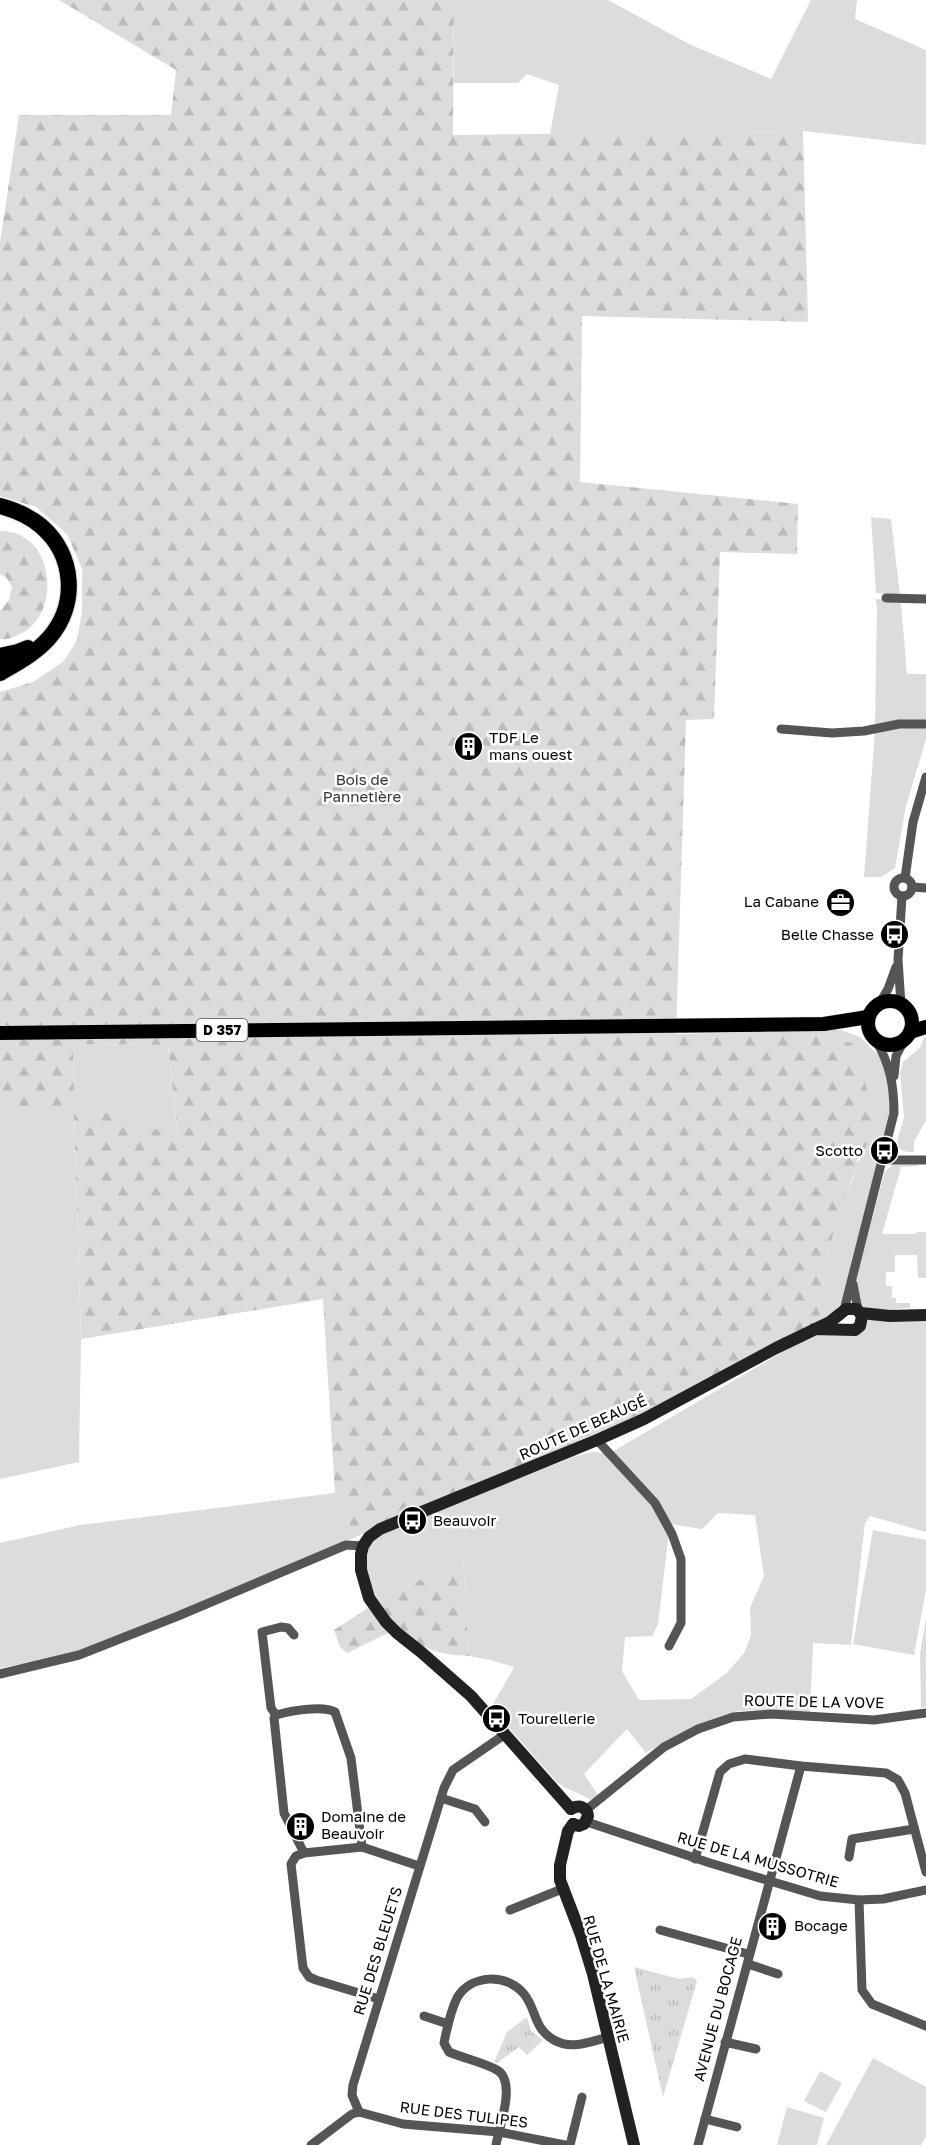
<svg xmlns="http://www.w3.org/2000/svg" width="926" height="2145" viewBox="0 0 926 2145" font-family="'Golos Text',sans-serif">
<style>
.grass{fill:#dcdcdc;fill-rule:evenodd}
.forest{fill:url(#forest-firs)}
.park{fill:url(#park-tufts)}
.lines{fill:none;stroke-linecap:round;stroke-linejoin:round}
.primary-casing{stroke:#dbdbdb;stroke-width:15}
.highway-casing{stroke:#dbdbdb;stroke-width:18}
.street{stroke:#555;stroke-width:9}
.secondary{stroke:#222;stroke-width:12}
.primary{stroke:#000;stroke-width:14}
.highway{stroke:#000;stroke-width:16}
.labels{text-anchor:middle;stroke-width:5;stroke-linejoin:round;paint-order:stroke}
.shield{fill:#fff;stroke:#4c4c4c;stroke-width:1.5}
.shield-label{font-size:14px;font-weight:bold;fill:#000}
.poi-label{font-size:15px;fill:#000;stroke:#fff;text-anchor:start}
.park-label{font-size:15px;fill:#333;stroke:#fff}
.street-label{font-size:15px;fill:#000;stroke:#fff}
</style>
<defs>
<pattern id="forest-firs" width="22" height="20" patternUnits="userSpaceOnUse" patternTransform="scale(1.5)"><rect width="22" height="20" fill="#dcdcdc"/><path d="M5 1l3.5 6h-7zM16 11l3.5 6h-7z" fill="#bbb"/></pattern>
<pattern id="park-tufts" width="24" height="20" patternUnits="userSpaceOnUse" patternTransform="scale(1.5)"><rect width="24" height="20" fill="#dcdcdc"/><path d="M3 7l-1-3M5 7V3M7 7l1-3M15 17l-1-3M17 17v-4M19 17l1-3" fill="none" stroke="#bbb"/></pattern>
</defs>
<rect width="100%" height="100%" fill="#fff"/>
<!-- grass -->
<g class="grass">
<path d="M454 0H608L689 44 771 79 811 0H857L855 19 926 50V145L803 131 550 134 559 85 527 74 518 83H454Z"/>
<path d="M871 517 891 519 900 595 876 593Z"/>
<path d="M875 599 899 601 901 604 907 674H926V721L875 725 877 605Z"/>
<path d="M926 726V739L906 806 895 868 881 877H864L875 731 896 727Z"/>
<path d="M841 1030 860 1037 883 1060 891 1102 890 1122 851 1263 845 1299 825 1321 819 1314C824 1277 829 1241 840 1205 844 1192 858 1176 856 1162L860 1160 866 1147 864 1073 852 1044 842 1042Z"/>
<path d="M926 1037V1120L914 1142V1152C906 1152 900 1152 896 1144L904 1117 900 1073 903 1062 920 1048 924 1038Z"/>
<path d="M73 1044 168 1045 178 1138 79 1104 74 1111 81 1339 79 1462 0 1479V1110H71L74 1101Z"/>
<path d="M918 1163V1166L901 1167 882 1234H916V1232H926V1278H918L917 1255H895V1272H886V1286H892V1298H896V1303H910V1308L895 1309V1313C865 1309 856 1312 856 1278L885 1171 894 1164Z"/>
<path d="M926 1315V1532L870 1516 865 1523 851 1645 813 1643 810 1715C786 1713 758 1707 735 1712 708 1718 670 1738 646 1753L627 1729 584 1774 598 1795 591 1800C580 1793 569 1791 557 1782L491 1708 514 1667 490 1660 469 1656 463 1558 377 1602C369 1591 357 1558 366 1546 370 1540 380 1535 386 1531L576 1456C587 1453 597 1449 607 1455L830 1324 841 1323 845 1328 863 1319ZM718 1513 755 1515 764 1576 750 1608 751 1636 744 1653 727 1673 691 1699 639 1700 622 1671 625 1637 652 1636 658 1624 670 1524 702 1529Z"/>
<path d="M335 1493 356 1537 234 1591 102 1643 50 1659 0 1668V1543L80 1525Z"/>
<path d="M873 1530 926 1540V1590L914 1655 853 1644Z"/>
<path d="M926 1619V1707L921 1708 920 1654Z"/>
<path d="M873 2058 926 2087V2136L921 2145H826Z"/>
<path d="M820 2071 842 2083 826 2112 804 2101Z"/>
<path d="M787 2107 824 2118 817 2145H777Z"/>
</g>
<!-- forest -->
<g class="forest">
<path d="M59 0H454L453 135 803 131 808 322 582 316 580 482 798 504 797 554 720 552 714 719 686 720 676 1034 841 1030 842 1041 852 1043 863 1068 872 1119 866 1147 856 1162 857 1168C833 1215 826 1263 819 1314L825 1321 652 1409 356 1537 335 1493 323 1299 81 1339 74 1111 79 1104 178 1137 168 1045 73 1044 74 1101 71 1110H0V692L33 682 64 661 77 640 82 612V569L67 534 36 507 0 496V243L19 115H171L176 70Z"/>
<path d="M0 531C55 530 64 616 18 635 11 638 7 640 0 639V611L9 600 12 587 6 577 0 574Z"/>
<path d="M463 1558 469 1656C439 1654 428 1652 404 1632L388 1633 347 1653 340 1647 334 1630 377 1602Z"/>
</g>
<!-- park -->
<g class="park">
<path d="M634 1967 679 1979 693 1977 697 1981 663 2097Z"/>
<path d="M527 2017 531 2031 543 2040 527 2055 519 2047 497 2063 494 2062 507 2032Z"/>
</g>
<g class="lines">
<defs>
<g id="primary">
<circle cx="890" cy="1023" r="22"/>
<path d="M910 1032 926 1027"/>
<path d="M0 1033 824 1024 868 1017"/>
</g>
<g id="highway">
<path d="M0 506C15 510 29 516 41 526 75 555 78 605 49 638 36 653 17 663 0 673"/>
<path d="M0 656 18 652 28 648"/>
</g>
</defs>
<!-- primary casing -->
<use href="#primary" class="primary-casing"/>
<!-- highway casing -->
<use href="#highway" class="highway-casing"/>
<!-- street -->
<g class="street">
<path d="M886 598 926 599"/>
<path d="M781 729 832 733 864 731 899 724H926"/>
<path d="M905 878 913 822 926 777"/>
<circle cx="903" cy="887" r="9"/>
<path d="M912 887 926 888"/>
<path d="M879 1004 888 989 896 967"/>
<path d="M901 1004 898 960 902 896"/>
<path d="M894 1076 896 1056 904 1041"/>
<path d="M883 1160H926"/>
<path d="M853 1284 858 1310"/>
<path d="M844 1310 894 1113C894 1086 890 1064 876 1041"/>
<path d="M597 1440 655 1503 672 1534 681 1559V1623L669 1646"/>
<path d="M0 1674 79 1655 178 1616 346 1545 363 1546"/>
<path d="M276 1715 274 1718 284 1813 304 1853 296 1856 291 1864 303 1968 309 1977 316 1980 379 1999"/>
<path d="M276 1715C289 1711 323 1705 335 1712L351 1758 362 1847 419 1866"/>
<path d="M276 1715 271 1708 262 1632 281 1627 288 1628 294 1635"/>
<path d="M441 1798 475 1809 485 1822"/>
<path d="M586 1810 664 1747 698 1729 733 1717 771 1714 874 1720 926 1713"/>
<path d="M587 1822 710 1863 820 1896 859 1900 883 1899 926 1890"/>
<path d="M304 1853 362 1847"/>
<path d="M849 1857 852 1839 914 1829"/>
<path d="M695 1859 720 1772 729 1764 745 1759 801 1766 886 1773 898 1780 905 1793 926 1872"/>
<path d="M859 1900 862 1990 872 2004 926 2026"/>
<path d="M510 1910 562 1889"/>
<path d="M660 1930 748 1954"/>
<path d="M748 1964 778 1974"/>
<path d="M424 2016 448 2024"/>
<path d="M725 2042 756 2049"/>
<path d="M359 2112 352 2095 353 2085 444 1788 453 1770 504 1735"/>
<path d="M359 2112 403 2124 499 2132 565 2145"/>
<path d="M705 2119 737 2127"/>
<path d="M311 2145 352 2114 359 2112"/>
<path d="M496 2145C499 2128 517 2081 497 2070 485 2063 463 2058 449 2052L444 2043C447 2028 450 2012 457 1998 471 1974 507 1973 524 1994 537 2010 533 2028 554 2040 571 2050 590 2042 608 2037"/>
<path d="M570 2145 582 2097"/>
<path d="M698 2145 801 1766"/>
</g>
<!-- secondary -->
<g class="secondary">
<path d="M861 1313 890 1316 926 1315"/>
<path d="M571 1809 471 1696 421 1652 397 1633 386 1622 369 1598 361 1570V1554L363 1546 369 1537 380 1529 597 1440 644 1419 776 1348 830 1322 846 1309H857L862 1316 860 1326 855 1330 814 1329"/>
<path d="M571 1809C579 1804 587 1807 588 1816L584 1824 579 1826 573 1824"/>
<path d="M573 1824 568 1831 560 1865V1880L581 1935 593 1974 634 2145"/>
</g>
<!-- primary -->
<use href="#primary" class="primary"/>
<!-- highway -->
<use href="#highway" class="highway"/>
</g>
<!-- icons -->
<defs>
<symbol id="building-disc" viewBox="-11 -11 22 22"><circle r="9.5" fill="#000" stroke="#fff"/><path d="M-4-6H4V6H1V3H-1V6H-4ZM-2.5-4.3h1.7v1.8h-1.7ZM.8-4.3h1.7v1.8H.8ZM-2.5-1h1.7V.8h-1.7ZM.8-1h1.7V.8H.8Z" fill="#fff"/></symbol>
<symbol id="office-disc" viewBox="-11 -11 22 22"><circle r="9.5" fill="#000" stroke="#fff"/><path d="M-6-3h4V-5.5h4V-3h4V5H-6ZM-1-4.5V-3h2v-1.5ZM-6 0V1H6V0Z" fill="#fff"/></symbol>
<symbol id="bus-disc" viewBox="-11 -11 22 22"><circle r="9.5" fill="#000" stroke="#fff"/><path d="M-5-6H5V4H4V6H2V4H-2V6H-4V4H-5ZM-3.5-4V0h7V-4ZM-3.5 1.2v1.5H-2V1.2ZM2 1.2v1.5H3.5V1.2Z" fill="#fff"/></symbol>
</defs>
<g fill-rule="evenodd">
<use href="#building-disc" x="452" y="730" width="33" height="33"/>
<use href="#office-disc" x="824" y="886" width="33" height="33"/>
<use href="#bus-disc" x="878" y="918" width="33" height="33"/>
<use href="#bus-disc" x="868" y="1134" width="33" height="33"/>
<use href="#bus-disc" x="396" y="1504" width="33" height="33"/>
<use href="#bus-disc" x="480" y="1702" width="33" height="33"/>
<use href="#building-disc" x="284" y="1810" width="33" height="33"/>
<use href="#building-disc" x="756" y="1910" width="33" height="33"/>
</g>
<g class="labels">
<!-- shield labels -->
<rect class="shield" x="196.5" y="1019" width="51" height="22" rx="4.5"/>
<g class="shield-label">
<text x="222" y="1035">D 357</text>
</g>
<!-- poi labels -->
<g class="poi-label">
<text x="489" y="743">TDF Le<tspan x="489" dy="17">mans ouest</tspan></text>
<text x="819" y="907" text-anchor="end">La Cabane</text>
<text x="874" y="940" text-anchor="end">Belle Chasse</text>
<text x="863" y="1156" text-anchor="end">Scotto</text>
<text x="433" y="1526">Beauvoir</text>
<text x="518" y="1724">Tourellerie</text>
<text x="321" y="1822">Domaine de<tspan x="321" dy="17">Beauvoir</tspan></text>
<text x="794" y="1931">Bocage</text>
</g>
<!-- park labels -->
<g class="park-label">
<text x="362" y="785">Bois de<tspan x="362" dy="17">Pannetière</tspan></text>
</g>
<!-- street labels -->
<g class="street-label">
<text transform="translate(583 1428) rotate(-24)" y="5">ROUTE DE BEAUGÉ</text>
<text transform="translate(814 1702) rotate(1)" y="5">ROUTE DE LA VOVE</text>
<text transform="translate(758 1860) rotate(16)" y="5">RUE DE LA MUSSOTRIE</text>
<text transform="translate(378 1951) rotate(-73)" y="5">RUE DES BLEUETS</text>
<text transform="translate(606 1979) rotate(74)" y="5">RUE DE LA MAIRIE</text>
<text transform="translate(718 2009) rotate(-75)" y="5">AVENUE DU BOCAGE</text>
<text transform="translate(464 2115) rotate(7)" y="5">RUE DES TULIPES</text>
</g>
</g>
</svg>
